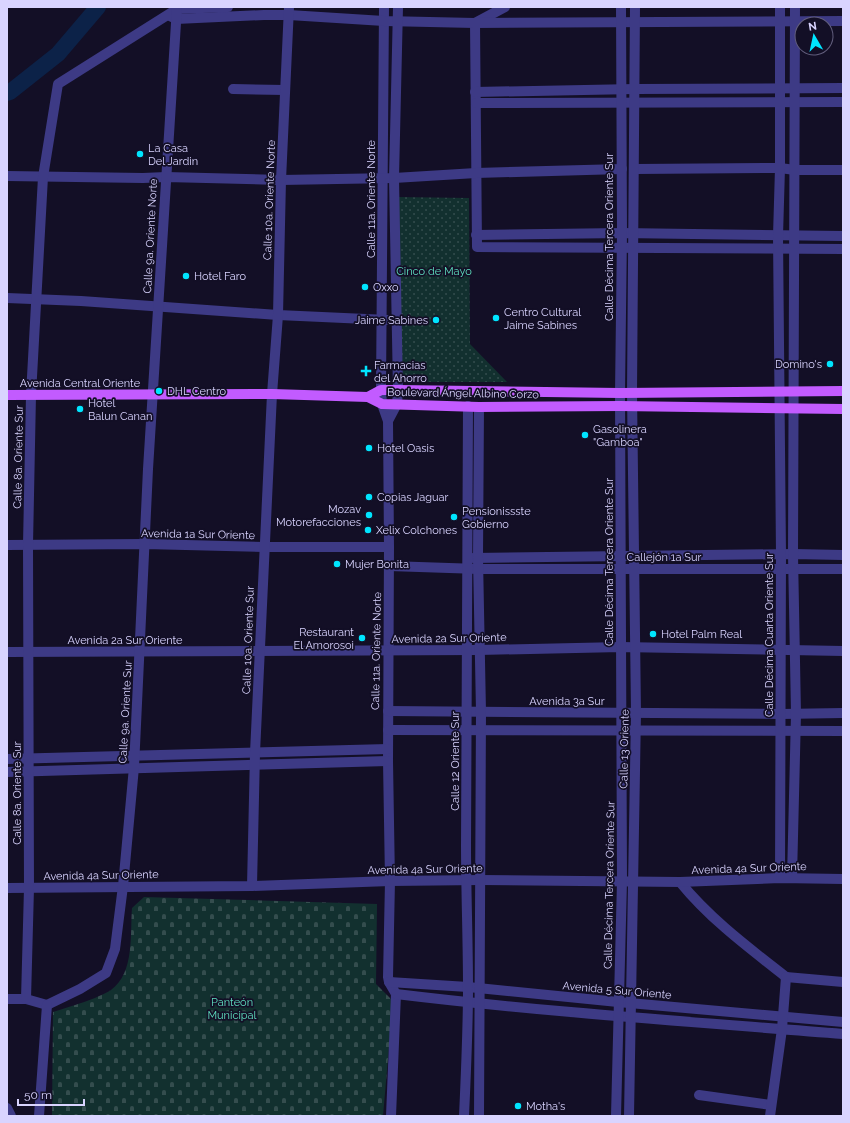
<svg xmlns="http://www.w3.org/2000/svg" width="850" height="1123" viewBox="0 0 850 1123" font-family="Raleway,sans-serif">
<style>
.cemetery{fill:url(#cemetery-stones)}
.park{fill:url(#park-dots)}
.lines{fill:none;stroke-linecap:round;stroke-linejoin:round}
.river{stroke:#0c2248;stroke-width:16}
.minor{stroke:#3d3a85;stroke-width:10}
.major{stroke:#c25bff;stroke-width:10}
.poi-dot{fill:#00e5ff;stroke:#130f26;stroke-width:1.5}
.labels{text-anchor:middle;stroke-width:3.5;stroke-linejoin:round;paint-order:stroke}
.poi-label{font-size:11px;fill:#d9d4ff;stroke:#130f26;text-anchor:start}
.street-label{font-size:11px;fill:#d9d4ff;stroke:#130f26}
.park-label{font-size:11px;fill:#5fe0c0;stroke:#130f26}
</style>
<defs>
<pattern id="cemetery-stones" width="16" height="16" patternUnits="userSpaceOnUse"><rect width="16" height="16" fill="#12302f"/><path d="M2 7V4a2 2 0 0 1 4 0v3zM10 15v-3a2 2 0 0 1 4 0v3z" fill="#344d4e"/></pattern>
<pattern id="park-dots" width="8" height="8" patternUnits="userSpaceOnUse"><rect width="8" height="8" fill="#12302f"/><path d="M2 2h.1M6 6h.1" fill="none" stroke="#344d4e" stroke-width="1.8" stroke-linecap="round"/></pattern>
</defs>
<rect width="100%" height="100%" fill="#130f26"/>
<!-- cemetery -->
<path class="cemetery" d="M144 897 377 904 376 984 393 1001 383 1116H52L53 1012C69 1007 99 998 111 990 135 973 130 933 132 908Z"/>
<!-- park -->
<path class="park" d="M397 197 469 198 470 344 507 382H399Z"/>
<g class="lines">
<!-- river -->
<path class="river" d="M7 93 10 92 58 54 98 7"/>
<!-- minor -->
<g class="minor">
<path d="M384 7 381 390 382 404 388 421 389 547 388 761 390 881 388 977 389 982 396 994 391 1116"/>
<path d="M505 7 475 23 477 247 843 249"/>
<path d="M170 16 176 19 264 15H289L384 21 475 23 843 21"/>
<path d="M233 89 285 90"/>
<path d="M475 92 635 89 843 88"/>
<path d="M476 103 843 102"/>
<path d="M635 169 780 168 795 170H843"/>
<path d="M7 176 143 178 166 177 281 180 394 178 476 173 622 169"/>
<path d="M476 235 622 233 843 236"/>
<path d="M7 298 81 301 278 315 388 320"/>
<path d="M388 421 397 404 398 390 394 178 398 7"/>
<path d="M7 545 145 544 264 547H389"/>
<path d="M473 558 793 554 843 555"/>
<path d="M389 566 479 569H843"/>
<path d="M7 652 479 650 621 647 843 651"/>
<path d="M388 711 781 714 843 713"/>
<path d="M388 730 843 731"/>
<path d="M7 759 388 749"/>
<path d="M7 772 388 761"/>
<path d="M780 878 781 555 778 236 780 168V7"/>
<path d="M792 878 796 714 793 554 795 7"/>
<path d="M680 882C710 919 749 948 786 977"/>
<path d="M252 886 255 753 272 394 278 315 281 180 289 7"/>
<path d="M7 888 252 886 390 881 481 880 680 882 780 878 843 879"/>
<path d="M786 977 843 982"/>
<path d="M389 982 468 987 618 1002 843 1022"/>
<path d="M396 994C544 1012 694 1022 843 1034"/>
<path d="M7 999H26L47 1005"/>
<path d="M26 999 29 888 28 545 31 395 43 177 58 84 177 9 228 7"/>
<path d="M47 1005 80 989 106 973 115 949 123 886 134 767 148 469 177 7"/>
<path d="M699 1095 771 1105"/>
<path d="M7 1108 11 1116"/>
<path d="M39 1116 47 1005"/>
<path d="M464 1116C466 1073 468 1030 468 988 468 940 466 893 466 845 467 699 468 553 468 406"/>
<path d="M479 1116 481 712 478 558 479 407"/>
<path d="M616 1116 622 881 620 393 622 233 621 7"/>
<path d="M629 1116 636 713 632 393 635 7"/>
<path d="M770 1116 782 1029 786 977"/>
</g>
<!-- major -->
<g class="major">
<path d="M7 395 272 394 368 397 381 390H398L620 393 843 391"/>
<path d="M368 397 382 404 479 407 620 406 843 409"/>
</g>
</g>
<!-- markers -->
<g class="poi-dot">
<circle cx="140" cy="154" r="4"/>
<circle cx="186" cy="276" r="4"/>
<circle cx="365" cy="287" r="4"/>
<circle cx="496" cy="318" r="4"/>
<circle cx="436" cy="320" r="4"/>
<circle cx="830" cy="364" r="4"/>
<path d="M364 365h4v4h4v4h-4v4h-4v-4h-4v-4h4z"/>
<circle cx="159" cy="391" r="4"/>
<circle cx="80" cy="409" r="4"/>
<circle cx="585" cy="435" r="4"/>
<circle cx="369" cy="448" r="4"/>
<circle cx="369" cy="497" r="4"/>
<circle cx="369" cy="515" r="4"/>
<circle cx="454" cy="517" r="4"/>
<circle cx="368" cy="530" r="4"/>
<circle cx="337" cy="564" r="4"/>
<circle cx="653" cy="634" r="4"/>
<circle cx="362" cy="638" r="4"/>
<circle cx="518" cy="1106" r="4"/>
</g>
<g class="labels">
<!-- poi labels -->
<g class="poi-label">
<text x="148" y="152">La Casa<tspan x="148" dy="13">Del Jardin</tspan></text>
<text x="194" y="280">Hotel Faro</text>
<text x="373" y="291">Oxxo</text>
<text x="504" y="316">Centro Cultural<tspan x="504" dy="13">Jaime Sabines</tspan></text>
<text x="428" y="324" text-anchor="end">Jaime Sabines</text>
<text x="822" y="368" text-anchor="end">Domino's</text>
<text x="374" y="369">Farmacias<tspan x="374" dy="13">del Ahorro</tspan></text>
<text x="167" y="395">DHL Centro</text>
<text x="88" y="407">Hotel<tspan x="88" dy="13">Balun Canan</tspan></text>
<text x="593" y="433">Gasolinera<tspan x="593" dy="13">"Gamboa"</tspan></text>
<text x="377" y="452">Hotel Oasis</text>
<text x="377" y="501">Copias Jaguar</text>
<text x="361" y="513" text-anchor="end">Mozav<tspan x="361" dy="13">Motorefacciones</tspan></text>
<text x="462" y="515">Pensionissste<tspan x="462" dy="13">Gobierno</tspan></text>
<text x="376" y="534">Xelix Colchones</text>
<text x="345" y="568">Mujer Bonita</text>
<text x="354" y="636" text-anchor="end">Restaurant<tspan x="354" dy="13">El Amorosoi</tspan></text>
<text x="661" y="638">Hotel Palm Real</text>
<text x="526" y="1110">Motha's</text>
</g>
<!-- street labels -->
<g class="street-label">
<text transform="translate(371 199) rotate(-90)" y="4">Calle 11a. Oriente Norte</text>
<text transform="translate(269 200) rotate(-88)" y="4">Calle 10a. Oriente Norte</text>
<text transform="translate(150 236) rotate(-87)" y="4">Calle 9a. Oriente Norte</text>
<text transform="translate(609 237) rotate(-90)" y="4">Calle Décima Tercera Oriente Sur</text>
<text x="80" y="387">Avenida Central Oriente</text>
<text transform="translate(463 393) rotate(1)" y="4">Boulevard Ángel Albino Corzo</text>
<text transform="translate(18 457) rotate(-89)" y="4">Calle 8a. Oriente Sur</text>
<text transform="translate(198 534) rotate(1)" y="4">Avenida 1a Sur Oriente</text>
<text x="664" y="561">Callejón 1a Sur</text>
<text transform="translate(609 562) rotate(-90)" y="4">Calle Décima Tercera Oriente Sur</text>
<text transform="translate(769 635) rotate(-90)" y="4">Calle Décima Cuarta Oriente Sur</text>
<text transform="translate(449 638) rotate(-1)" y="4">Avenida 2a Sur Oriente</text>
<text x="125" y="644">Avenida 2a Sur Oriente</text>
<text transform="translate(248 640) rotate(-88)" y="4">Calle 10a. Oriente Sur</text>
<text transform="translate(376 651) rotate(-89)" y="4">Calle 11a. Oriente Norte</text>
<text x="567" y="705">Avenida 3a Sur</text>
<text transform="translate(125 712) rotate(-87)" y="4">Calle 9a. Oriente Sur</text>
<text transform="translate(624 749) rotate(-89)" y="4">Calle 13 Oriente</text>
<text transform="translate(455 761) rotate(-90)" y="4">Calle 12 Oriente Sur</text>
<text transform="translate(17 793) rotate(-90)" y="4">Calle 8a. Oriente Sur</text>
<text transform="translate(749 868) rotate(-2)" y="4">Avenida 4a Sur Oriente</text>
<text transform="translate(425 869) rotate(-1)" y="4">Avenida 4a Sur Oriente</text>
<text transform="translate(101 875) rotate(-1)" y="4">Avenida 4a Sur Oriente</text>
<text transform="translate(609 885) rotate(-89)" y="4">Calle Décima Tercera Oriente Sur</text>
<text transform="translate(617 990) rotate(5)" y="4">Avenida 5 Sur Oriente</text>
</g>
<!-- park labels -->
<g class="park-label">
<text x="434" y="275">Cinco de Mayo</text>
<text x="232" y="1006">Panteón<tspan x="232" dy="13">Municipal</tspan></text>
</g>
</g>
<!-- border -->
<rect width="850" height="1123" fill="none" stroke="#d9d4ff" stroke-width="16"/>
<!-- north arrow -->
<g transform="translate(814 36) rotate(351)"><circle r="19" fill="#130f26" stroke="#625e7d"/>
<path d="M0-3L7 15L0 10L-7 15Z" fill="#00e5ff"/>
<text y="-6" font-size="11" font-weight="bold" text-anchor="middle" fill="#d9d4ff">N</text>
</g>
<!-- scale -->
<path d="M18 1099v6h66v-6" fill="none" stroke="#d9d4ff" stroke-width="2"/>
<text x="24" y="1099" font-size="12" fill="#d9d4ff" stroke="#130f26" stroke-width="3" paint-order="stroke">50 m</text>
</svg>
